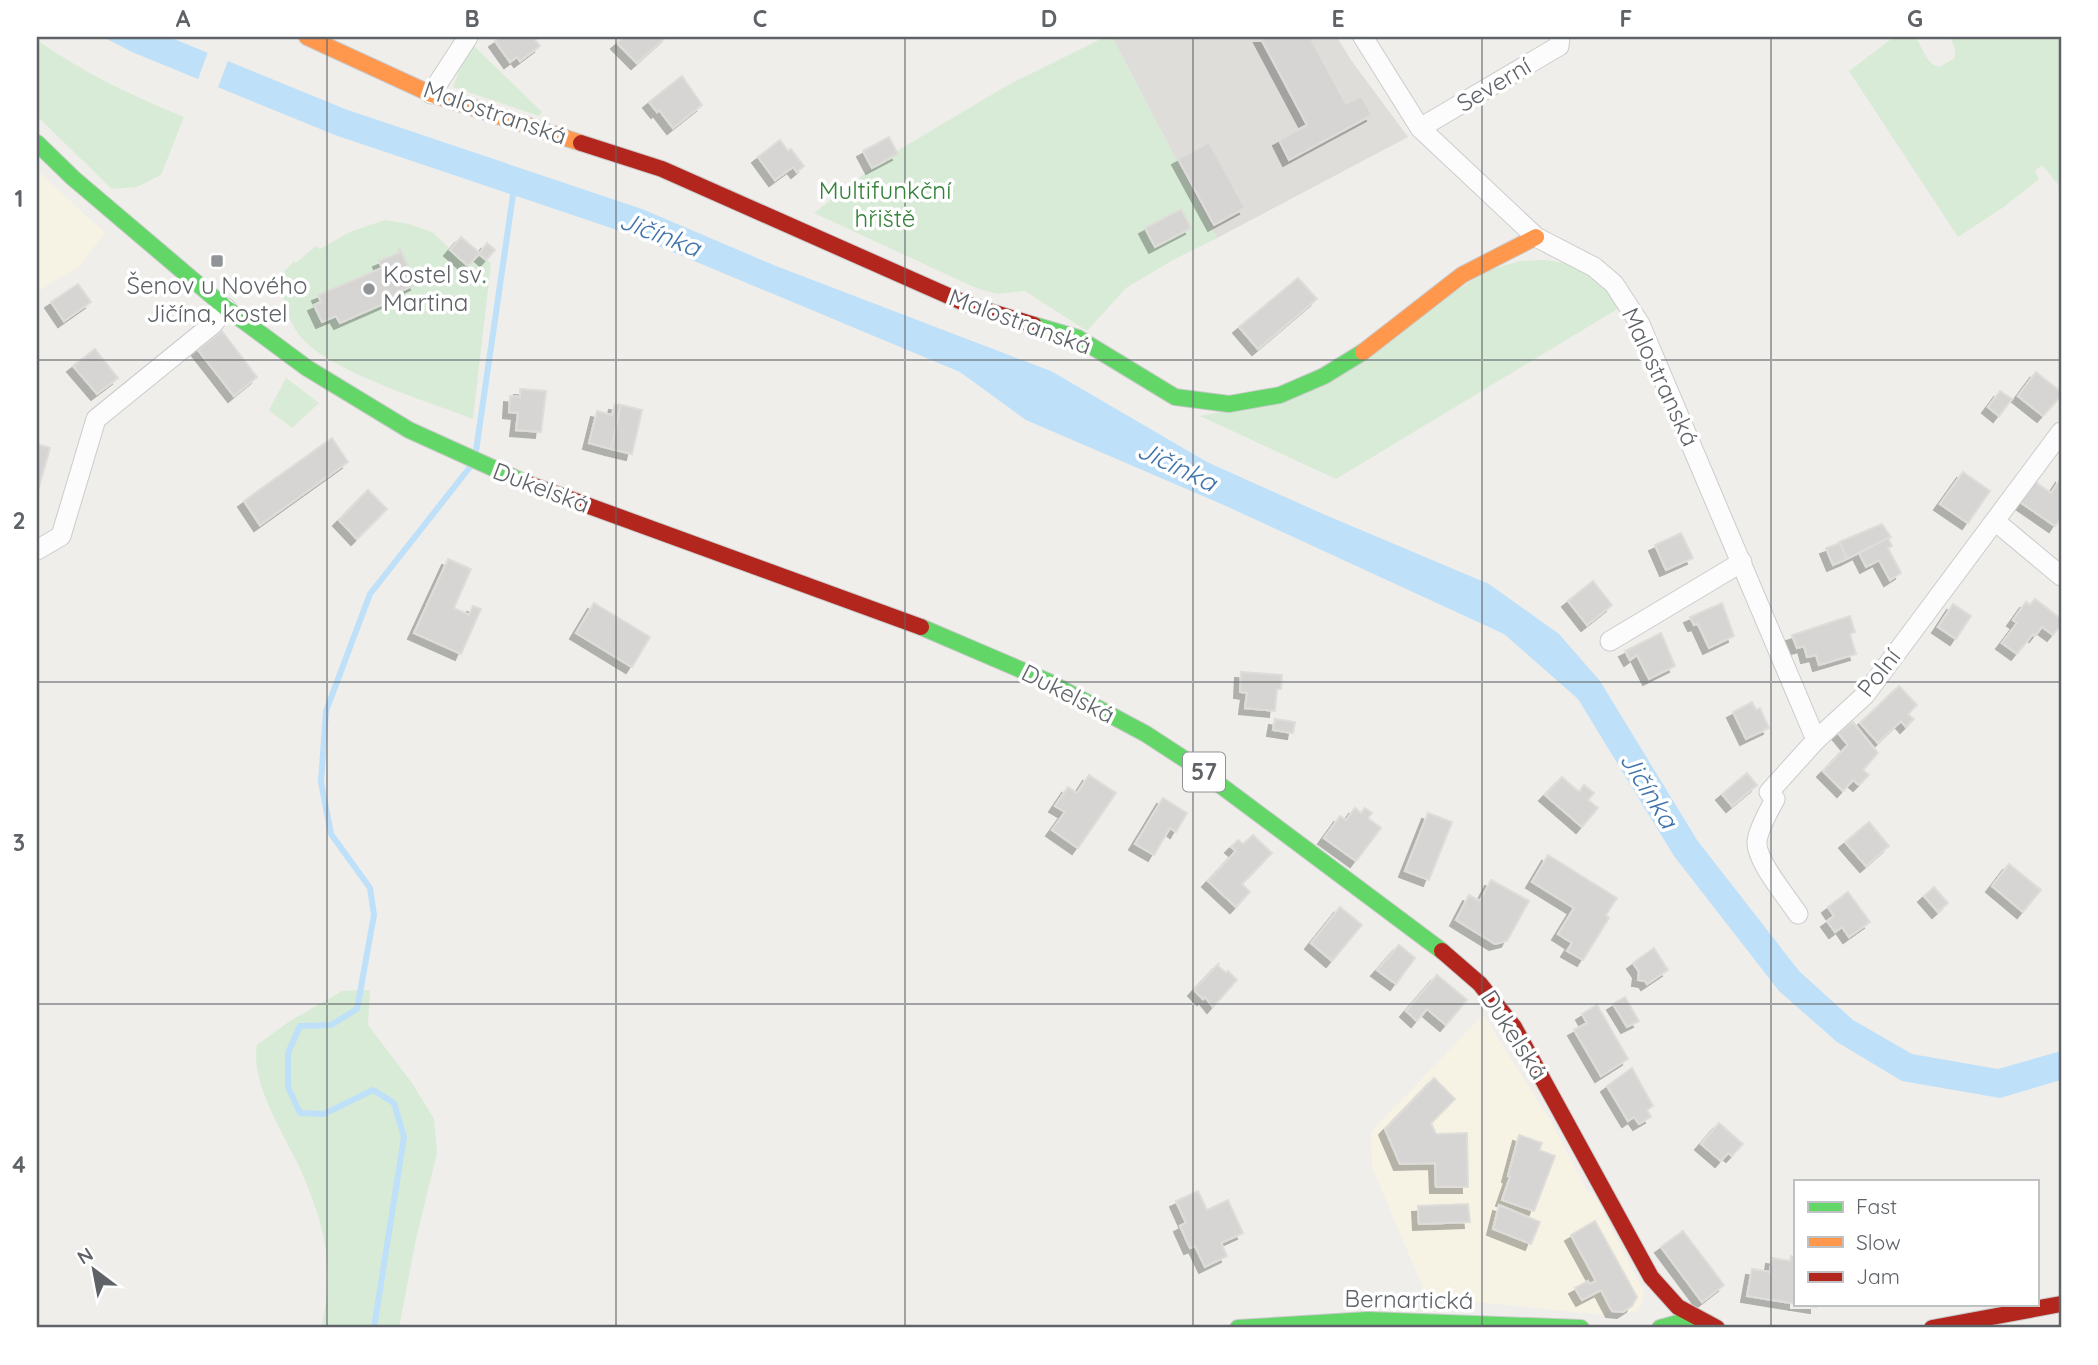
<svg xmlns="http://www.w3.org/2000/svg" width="2098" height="1365" viewBox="0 0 2098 1365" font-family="Quicksand,sans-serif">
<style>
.commercial{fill:#f7f3e4}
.industrial{fill:#dfddda}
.green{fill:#d8ebd6;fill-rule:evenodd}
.water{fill:#bfe0f9}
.pier{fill:#efeeea}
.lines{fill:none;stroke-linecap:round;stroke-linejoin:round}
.stream{stroke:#bfe0f9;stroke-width:6}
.building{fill:#d6d5d3;stroke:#deddd9;stroke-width:2;filter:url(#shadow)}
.street-casing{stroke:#cbcccc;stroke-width:21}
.fast-casing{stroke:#cacacb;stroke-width:18}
.slow-casing{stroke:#cacacb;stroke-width:18}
.jam-casing{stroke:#cacacb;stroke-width:18}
.street{stroke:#fdfcfc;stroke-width:19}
.fast{stroke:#63d668;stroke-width:16}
.slow{stroke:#ff974d;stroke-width:16}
.jam{stroke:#b3261e;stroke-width:16}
.grid{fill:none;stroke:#5f6368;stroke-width:2;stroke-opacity:0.55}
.poi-dot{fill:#919496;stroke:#fff;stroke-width:2.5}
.labels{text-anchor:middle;stroke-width:7;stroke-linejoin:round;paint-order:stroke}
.shield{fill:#fff;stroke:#8f9295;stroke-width:2}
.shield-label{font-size:23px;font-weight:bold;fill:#5f6368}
.street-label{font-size:24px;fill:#5f6368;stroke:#fff}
.park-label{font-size:24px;fill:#348238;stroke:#fff}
.poi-label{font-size:24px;fill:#5f6368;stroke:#fff;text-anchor:start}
.water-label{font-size:26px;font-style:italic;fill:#4174aa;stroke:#fff}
.neatline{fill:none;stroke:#5f6368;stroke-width:2.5}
.grid-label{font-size:23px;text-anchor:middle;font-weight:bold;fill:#5f6368}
</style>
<defs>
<filter id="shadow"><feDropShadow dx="-6" dy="6" stdDeviation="0" flood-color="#0004"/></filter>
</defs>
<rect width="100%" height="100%" fill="#efeeea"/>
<!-- commercial -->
<g class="commercial">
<path d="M37 170 105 233 79 266 37 292Z"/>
<path d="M1483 1015 1552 1123 1588 1193 1593 1192 1644 1292 1641 1304 1636 1313 1612 1311 1605 1315 1427 1297 1372 1167 1371 1132Z"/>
</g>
<!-- industrial -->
<path class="industrial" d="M1112 37H1337L1351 60 1408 137 1217 238Z"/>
<!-- green -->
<g class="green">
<path d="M1105 37H1112L1217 238 1173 260 1126 288 1087 331 1025 291 997 294 976 288 814 213 872 168 898 154 897 151 1008 85ZM1181 210 1190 228 1155 247 1145 228Z"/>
<path d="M1894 37H1915C1924 48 1925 63 1939 67L1954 59C1957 51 1954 44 1949 37H2061V188L2042 165 2035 171 2039 179 2005 206 1958 237 1849 71Z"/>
<path d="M37 40C82 72 132 96 184 117L161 175 137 187 112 189 37 116Z"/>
<path d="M473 45 542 112 539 116 453 87 462 63Z"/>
<path d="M385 220 409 224 432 232 468 266 479 254 491 263 473 419C430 402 327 371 300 336 286 318 283 298 280 276L294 261 296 263 316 246 320 249 350 232Z"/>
<path d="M1545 260C1583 265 1601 273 1619 308L1336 479 1200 416 1282 400 1489 270 1520 261Z"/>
<path d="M286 378 319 403 292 428 269 410Z"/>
<path d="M370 990 368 1025 412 1083 434 1119 437 1153 416 1239 399 1328H322C324 1311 329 1292 328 1274 328 1245 318 1212 307 1185 292 1144 249 1088 257 1045L290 1021 342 991Z"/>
</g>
<!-- water -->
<path class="water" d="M103 37H169L345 109 642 209 776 266 1051 371 1207 462 1323 514 1489 584 1559 634 1600 681 1697 840 1799 971 1853 1020 1912 1054 1998 1069 2061 1051V1080L2000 1098 1902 1081 1837 1042 1779 991 1674 856 1578 699 1504 634 1226 506 1026 420 960 372 632 235 335 135 132 52Z"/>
<!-- pier -->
<path class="pier" d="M209 49 229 58 217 90 197 82Z"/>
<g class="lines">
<!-- stream -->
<g class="stream">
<path d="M476 451 514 188"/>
<path d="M374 1328 404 1137 394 1103 373 1090 324 1114 300 1113 288 1087V1053L300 1026 331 1025 357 1009 374 915 370 888 331 834 321 782 326 711 370 594 470 467"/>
</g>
</g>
<!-- building -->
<g class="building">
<path d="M501 37H539L535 40 540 46 520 61 517 57 510 62 495 41Z"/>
<path d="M624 37H666L637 63 617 43Z"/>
<path d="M1260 37H1310L1346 104 1361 96 1372 115 1289 160 1279 140 1307 125Z"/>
<path d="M682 76 702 105 673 128 659 110 657 112 649 102Z"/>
<path d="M889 137 898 154 872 168 863 151Z"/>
<path d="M780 140 788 151 791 149 804 166 797 172 793 167 775 180 758 157Z"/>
<path d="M1209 142 1245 208 1214 225 1178 159Z"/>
<path d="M1181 209 1191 228 1155 247 1145 228Z"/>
<path d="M461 237 480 253 468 266 450 250Z"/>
<path d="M487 243 495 250 486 260 479 254Z"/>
<path d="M400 249 416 284 395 294 397 298 340 323 336 316 322 322 314 305 321 302 318 295 382 268 379 261 399 253 398 250Z"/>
<path d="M1298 278 1317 299 1258 349 1239 327Z"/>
<path d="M78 284 91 302 64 321 51 302Z"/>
<path d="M222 331 257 377 234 396 198 350Z"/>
<path d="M95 349 118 378 97 394 73 366Z"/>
<path d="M2036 372 2061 392V396L2043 416 2018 396Z"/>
<path d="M520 389 546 391 541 432 516 430 518 413 509 412 510 396 520 397Z"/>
<path d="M2000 391 2012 399 1999 416 1988 407Z"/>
<path d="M615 404 621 405 611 449 589 443 597 411 612 415Z"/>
<path d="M621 405 642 410 632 454 611 449Z"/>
<path d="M332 438 348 462 260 525 244 501Z"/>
<path d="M37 444 50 448 37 494Z"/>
<path d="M1963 472 1990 491 1968 523 1940 504Z"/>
<path d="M2061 478V517L2055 526 2020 502 2034 481 2051 493Z"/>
<path d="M368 490 387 509 357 539 339 520Z"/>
<path d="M1882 524 1891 537 1847 559 1839 542Z"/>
<path d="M1681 533 1693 558 1666 570 1655 545Z"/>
<path d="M1888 538 1892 546 1888 548 1901 573 1890 580 1879 560 1866 567 1859 553Z"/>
<path d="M1840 543 1847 559 1833 565 1826 548Z"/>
<path d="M448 559 471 569 454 608 469 615 473 606 481 609 461 654 414 633Z"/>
<path d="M1593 581 1612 605 1587 625 1568 601Z"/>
<path d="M2035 599 2061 619V625L2053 635 2042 627 2035 636 2033 634 2017 654 2002 643 2017 623 2013 620 2026 602 2030 605Z"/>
<path d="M594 603 650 637 632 667 576 633Z"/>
<path d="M1722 603 1734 636 1709 648 1698 624 1694 625 1690 617Z"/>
<path d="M1953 604 1971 616 1956 639 1938 627Z"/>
<path d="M1850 616 1855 632 1850 634 1856 654 1819 665 1816 655 1807 657 1804 646 1797 648 1792 635Z"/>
<path d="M1661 633 1675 666 1649 679 1637 655 1630 660 1625 651Z"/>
<path d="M1241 672 1282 675 1281 689H1277L1275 711 1245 708 1247 693 1240 692Z"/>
<path d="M1899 686 1917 705 1908 714 1914 719 1906 727 1901 721 1878 743 1860 723Z"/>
<path d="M1752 702 1756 710 1760 708 1769 728 1746 739 1733 712Z"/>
<path d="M1275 719 1295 722 1293 733 1273 730Z"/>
<path d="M1853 722 1878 753 1863 770 1869 775 1859 785 1853 780 1843 791 1823 771 1848 745 1838 733Z"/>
<path d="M1747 773 1757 785 1732 806 1722 794Z"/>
<path d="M1089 775 1116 793 1078 848 1052 830 1065 812 1055 806 1068 787 1077 793Z"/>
<path d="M1562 777 1579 792 1584 785 1594 793 1588 800 1598 808 1582 827 1545 795Z"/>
<path d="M1163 798 1187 813 1176 832 1170 828 1154 855 1135 844Z"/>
<path d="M1355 808 1361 813 1365 808 1372 813 1368 818 1381 828 1356 861 1324 838 1340 816 1346 820Z"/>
<path d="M1428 813 1452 822 1429 880 1405 871Z"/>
<path d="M1869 822 1889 846 1866 866 1845 842Z"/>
<path d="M1253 835 1272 853 1242 884 1250 892 1236 907 1208 881 1236 851 1231 847 1238 840 1243 844Z"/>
<path d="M1548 855 1617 898 1606 915 1609 918 1583 960 1567 951 1572 943 1558 934 1574 908 1532 882Z"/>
<path d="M2009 864 2041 890 2023 912 1992 886Z"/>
<path d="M1491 880 1529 901 1507 941 1495 944 1456 920 1469 895 1480 901Z"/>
<path d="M1934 887 1948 903 1938 912 1924 896Z"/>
<path d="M1848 892 1870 922 1849 937 1842 927 1835 932 1827 921 1834 916 1828 907Z"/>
<path d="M1340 907 1362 925 1332 961 1311 943Z"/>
<path d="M1399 945 1415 958 1396 984 1377 970Z"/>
<path d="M1654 948 1668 970 1647 984 1645 981 1638 980 1639 972 1633 963Z"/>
<path d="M1219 963 1218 966 1226 973 1228 971 1237 980 1213 1007 1205 997 1203 999 1194 990Z"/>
<path d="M1437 975 1467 1000 1446 1025 1427 1009 1417 1021 1406 1011Z"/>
<path d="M1625 997 1639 1021 1627 1027 1613 1004Z"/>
<path d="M1597 1005 1628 1059 1601 1076 1574 1030 1587 1023 1582 1014Z"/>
<path d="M1632 1068 1653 1106 1647 1110 1651 1117 1639 1124 1634 1117 1628 1121 1607 1086Z"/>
<path d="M1434 1078 1455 1099 1431 1123 1436 1134 1467 1133 1468 1187H1436L1435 1163 1400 1164 1385 1129Z"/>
<path d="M1719 1123 1743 1144 1732 1156 1728 1153 1721 1161 1701 1144Z"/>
<path d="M1519 1135 1542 1143 1539 1150 1555 1156 1534 1211 1502 1200 1510 1177 1508 1176Z"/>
<path d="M1198 1191 1207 1210 1228 1200 1243 1233 1221 1243 1227 1256 1205 1267 1195 1246 1190 1248 1180 1226 1186 1223 1176 1201Z"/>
<path d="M1468 1204 1470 1222 1419 1224 1418 1206Z"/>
<path d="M1499 1205 1540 1222 1531 1244 1493 1229Z"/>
<path d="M1595 1221 1637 1297 1632 1306 1623 1312 1612 1311 1601 1290 1582 1300 1575 1288 1588 1281 1590 1284 1596 1281 1571 1235Z"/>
<path d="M1683 1231 1724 1285 1702 1302 1661 1247Z"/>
<path d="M1791 1256 1795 1257V1304H1816V1307L1747 1296 1752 1269 1770 1272 1772 1258 1790 1261Z"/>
</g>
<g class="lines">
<defs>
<g id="street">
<path d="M1363 37 1420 128 1536 237 1594 267 1614 284 1640 324 1816 740"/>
<path d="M431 94 468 37"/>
<path d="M1420 128 1559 46 1560 37"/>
<path d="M1995 521 2061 576"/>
<path d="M37 550 61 536 96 419 213 324 226 308"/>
<path d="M1610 641 1742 562"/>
<path d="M1798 914C1787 897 1755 860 1757 841 1759 827 1769 811 1775 799L1769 792 1816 740 1865 695 2061 432"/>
</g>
<g id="fast">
<path d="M37 143 73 178 226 308 307 368 409 430 526 483"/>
<path d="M1034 325 1078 338 1175 397 1229 404 1280 395 1324 376 1363 352"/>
<path d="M921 627 1047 681 1146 734 1192 764 1442 951"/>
<path d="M1238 1328 1368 1320 1581 1328"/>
<path d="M1660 1328 1696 1318"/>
</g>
<g id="slow">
<path d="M307 37 431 94 581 143"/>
<path d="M1363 352 1462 275 1536 237"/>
</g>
<g id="jam">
<path d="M581 143 662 169 969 305 1034 325"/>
<path d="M526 483 921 627"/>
<path d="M1442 951 1480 984 1514 1027 1651 1277 1678 1307 1717 1328"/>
<path d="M1932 1328 2061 1304"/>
</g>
</defs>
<!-- street casing -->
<use href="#street" class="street-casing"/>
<!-- fast casing -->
<use href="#fast" class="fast-casing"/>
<!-- slow casing -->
<use href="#slow" class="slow-casing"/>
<!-- jam casing -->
<use href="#jam" class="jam-casing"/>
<!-- street -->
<use href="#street" class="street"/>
<!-- fast -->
<use href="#fast" class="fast"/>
<!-- slow -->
<use href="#slow" class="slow"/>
<!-- jam -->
<use href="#jam" class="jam"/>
</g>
<!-- grid -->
<path class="grid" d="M327 37V1328M616 37V1328M905 37V1328M1193 37V1328M1482 37V1328M1771 37V1328M37 360H2061M37 682H2061M37 1004H2061"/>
<!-- markers -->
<g class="poi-dot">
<rect x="210" y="254" width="14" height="14" rx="3.5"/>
<circle cx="369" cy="289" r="7"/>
</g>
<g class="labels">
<!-- shield labels -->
<rect class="shield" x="1183" y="752.5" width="42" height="39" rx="5"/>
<g class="shield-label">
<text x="1204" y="780">57</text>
</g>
<!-- street labels -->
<g class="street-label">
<text transform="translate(1494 85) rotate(-31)" y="8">Severní</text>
<text transform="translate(495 113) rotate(19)" y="8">Malostranská</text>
<text transform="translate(1020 322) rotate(20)" y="8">Malostranská</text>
<text transform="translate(1660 377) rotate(65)" y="8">Malostranská</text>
<text transform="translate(541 488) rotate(21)" y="8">Dukelská</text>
<text transform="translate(1879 673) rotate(-52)" y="8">Polní</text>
<text transform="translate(1068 694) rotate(27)" y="8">Dukelská</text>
<text transform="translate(1514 1035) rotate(57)" y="8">Dukelská</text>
<text transform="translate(1409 1300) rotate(1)" y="8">Bernartická</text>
</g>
<!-- park labels -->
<g class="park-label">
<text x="885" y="199">Multifunkční<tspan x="885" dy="28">hřiště</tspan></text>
</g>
<!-- poi labels -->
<g class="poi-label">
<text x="383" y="283">Kostel sv.<tspan x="383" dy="28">Martina</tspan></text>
<text x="217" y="294" text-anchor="middle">Šenov u Nového<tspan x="217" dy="28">Jičína, kostel</tspan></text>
</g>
<!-- water labels -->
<g class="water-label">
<text transform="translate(660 234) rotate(21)" y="9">Jičínka</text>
<text transform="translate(1177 466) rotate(26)" y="9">Jičínka</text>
<text transform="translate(1649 790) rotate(58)" y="9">Jičínka</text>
</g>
</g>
<!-- border -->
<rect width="2098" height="1365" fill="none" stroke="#ffffff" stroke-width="77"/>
<!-- legend -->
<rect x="1794" y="1180" width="245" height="126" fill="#ffffff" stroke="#bfc1c3" stroke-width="2"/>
<rect x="1808" y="1202" width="35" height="10" fill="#63d668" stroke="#bfc1c3" stroke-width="2"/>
<text x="1856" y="1214" font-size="21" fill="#5f6368">Fast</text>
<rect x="1808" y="1237" width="35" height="10" fill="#ff974d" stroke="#bfc1c3" stroke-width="2"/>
<text x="1856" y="1250" font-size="21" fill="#5f6368">Slow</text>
<rect x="1808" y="1272" width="35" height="10" fill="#b3261e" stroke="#bfc1c3" stroke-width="2"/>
<text x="1856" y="1284" font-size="21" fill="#5f6368">Jam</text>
<!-- north arrow -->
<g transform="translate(94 1270) rotate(328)" stroke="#ffffff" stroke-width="5" paint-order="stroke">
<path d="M0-5L12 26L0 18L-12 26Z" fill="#5f6368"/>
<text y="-10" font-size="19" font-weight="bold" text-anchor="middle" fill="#5f6368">N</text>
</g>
<rect x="38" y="38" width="2022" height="1288" class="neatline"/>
<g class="grid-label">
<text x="183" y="27">A</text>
<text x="472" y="27">B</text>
<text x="760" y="27">C</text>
<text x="1049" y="27">D</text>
<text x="1338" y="27">E</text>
<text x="1626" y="27">F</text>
<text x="1915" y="27">G</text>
<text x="19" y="207">1</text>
<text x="19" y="529">2</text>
<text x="19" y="851">3</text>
<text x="19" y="1173">4</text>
</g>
</svg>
